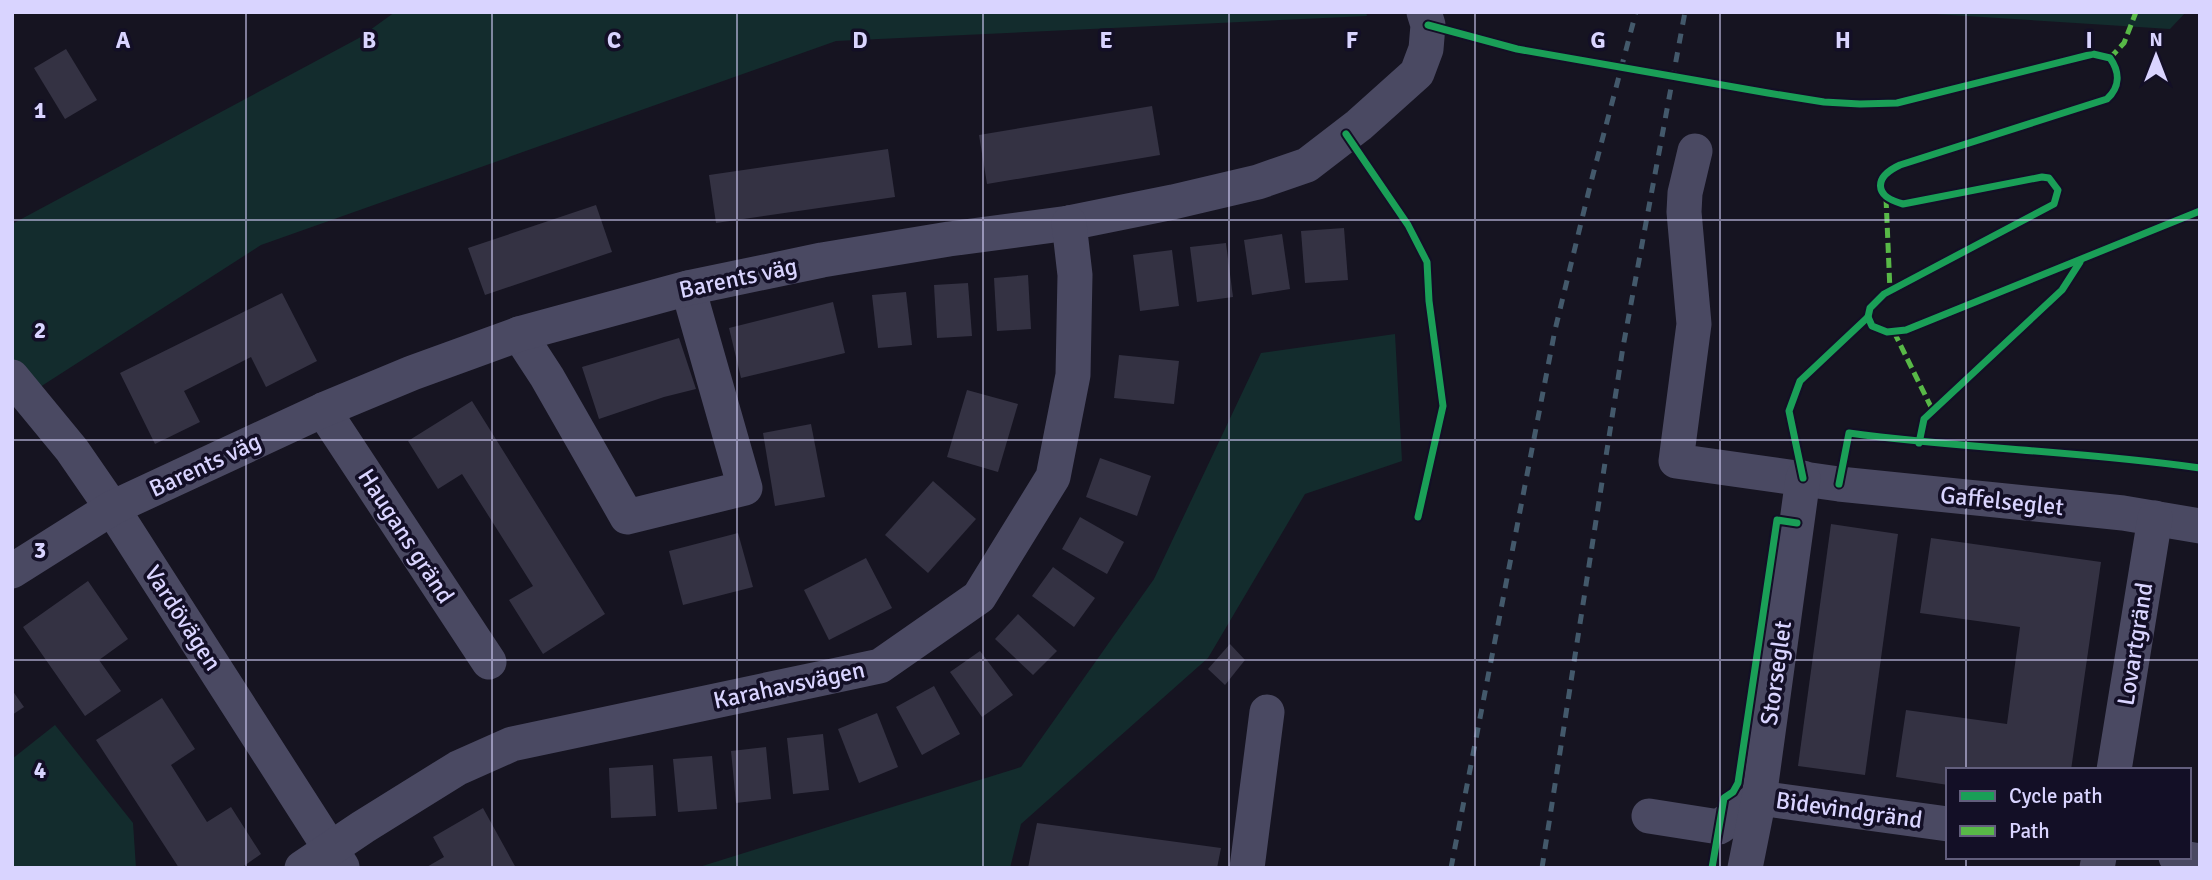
<svg xmlns="http://www.w3.org/2000/svg" width="2212" height="880" viewBox="0 0 2212 880" font-family="Signika,sans-serif">
<style>
.green{fill:#132c2d}
.building{fill:#343243}
.lines{fill:none;stroke-linecap:round;stroke-linejoin:round}
.minor{stroke:#4a4962;stroke-width:35}
.rail{stroke:#43596b;stroke-width:5;stroke-dasharray:10 9;stroke-linecap:butt}
.quiet{stroke:#58b947;stroke-width:5;stroke-dasharray:10 5;stroke-linecap:butt}
.cycleway-casing{stroke:#130f26;stroke-width:11}
.cycleway{stroke:#1a9f57;stroke-width:7}
.grid{fill:none;stroke:#d9d4ff;stroke-width:2;stroke-opacity:0.55}
.labels{text-anchor:middle;stroke-width:7;stroke-linejoin:round;paint-order:stroke}
.street-label{font-size:24px;fill:#d9d4ff;stroke:#130f26}
.grid-label{font-size:23px;text-anchor:middle;font-weight:bold;fill:#d9d4ff;stroke:#130f26;stroke-width:7;stroke-linejoin:round;paint-order:stroke}
</style>
<rect width="100%" height="100%" fill="#161421"/>
<!-- green -->
<g class="green">
<path d="M395 12H1366L1367 16 836 41 261 245 12 405V224L359 38Z"/>
<path d="M1903 12H2186L2170 29Z"/>
<path d="M1395 334 1402 461 1305 494 1208 658 1021 824 1010 868H696L1021 767 1154 579 1261 353Z"/>
<path d="M55 725 133 823 136 868H12V759Z"/>
</g>
<!-- building -->
<g class="building">
<path d="M66 49 97 100 65 119 34 68Z"/>
<path d="M1152 106 1160 155 987 184 979 135Z"/>
<path d="M888 149 895 197 716 223 709 175Z"/>
<path d="M596 205 612 252 485 295 468 248Z"/>
<path d="M1344 228 1348 280 1305 283 1301 231Z"/>
<path d="M1282 234 1290 289 1252 295 1244 240Z"/>
<path d="M1226 243 1233 297 1197 302 1190 247Z"/>
<path d="M1172 250 1179 306 1140 311 1133 255Z"/>
<path d="M1028 275 1031 329 997 331 994 278Z"/>
<path d="M968 283 972 336 937 338 934 285Z"/>
<path d="M906 292 912 345 878 348 872 295Z"/>
<path d="M282 293 317 361 266 387 251 357 184 391 200 422 155 444 120 373Z"/>
<path d="M833 302 845 353 741 378 729 328Z"/>
<path d="M679 338 696 389 664 397 599 419 582 367Z"/>
<path d="M1119 355 1179 361 1174 404 1114 398Z"/>
<path d="M967 390 1018 404 998 472 947 457Z"/>
<path d="M472 401 605 614 543 654 509 600 533 586 462 474 438 489 408 441Z"/>
<path d="M811 424 825 497 775 506 763 433Z"/>
<path d="M1100 458 1151 476 1137 516 1086 497Z"/>
<path d="M933 481 976 519 928 573 885 535Z"/>
<path d="M1080 517 1124 542 1107 574 1062 549Z"/>
<path d="M1831 524 1898 534 1865 775 1798 766Z"/>
<path d="M738 533 753 587 683 605 669 551Z"/>
<path d="M1931 538 2101 562 2071 770H1948V785L1896 777 1906 710 2007 724 2020 627 1920 613Z"/>
<path d="M866 558 892 608 829 640 804 590Z"/>
<path d="M1053 567 1095 598 1074 627 1032 596Z"/>
<path d="M88 581 128 639 99 660 121 691 85 716 23 627Z"/>
<path d="M1018 614 1057 651 1033 675 995 639Z"/>
<path d="M1230 644 1245 660 1225 685 1208 669Z"/>
<path d="M980 651 1013 695 982 717 950 672Z"/>
<path d="M934 686 960 734 922 755 896 707Z"/>
<path d="M12 690 24 707 12 715Z"/>
<path d="M162 698 195 749 171 765 207 822 231 807 261 854 241 868H179L96 740Z"/>
<path d="M877 713 898 767 859 783 838 729Z"/>
<path d="M823 734 829 790 793 794 787 738Z"/>
<path d="M766 747 771 799 736 803 731 751Z"/>
<path d="M712 756 717 809 678 812 673 759Z"/>
<path d="M653 765 656 816 611 818 609 768Z"/>
<path d="M483 808 516 868H425L444 857 433 837Z"/>
<path d="M1037 823 1221 848 1217 868H1028Z"/>
</g>
<g class="lines">
<!-- minor -->
<g class="minor">
<path d="M1695 151 1685 193 1684 212 1694 324 1676 461 1839 484 2123 513 2200 526"/>
<path d="M519 334 547 377 627 517 745 488 688 288"/>
<path d="M12 377 72 450 112 508 342 867"/>
<path d="M323 410 489 662"/>
<path d="M12 571 112 508 323 410 412 373 519 334 688 288 822 260 949 239 1069 223 1173 202 1258 182 1307 165 1359 125 1417 73 1426 49 1428 25 1424 12"/>
<path d="M2114 770 2155 518"/>
<path d="M1649 816 1719 827 1759 798 1948 824"/>
<path d="M2176 857 2200 861"/>
<path d="M302 868 363 827 458 768 512 744 880 666 979 597 1053 477 1073 375 1075 275 1069 223"/>
<path d="M1247 868 1267 712"/>
<path d="M1745 868 1759 798 1803 478"/>
<path d="M2097 868 2099 857"/>
</g>
<!-- rail -->
<g class="rail">
<path d="M1451 868 1555 330 1590 186 1636 12"/>
<path d="M1542 868 1623 347 1685 12"/>
</g>
<!-- quiet -->
<g class="quiet">
<path d="M2110 58 2124 43 2136 12"/>
<path d="M1886 198 1890 291"/>
<path d="M1894 332 1933 411"/>
</g>
<defs>
<g id="cycleway">
<path d="M1428 25 1517 49 1768 93 1824 102 1860 104 1897 103 2093 54 2110 58C2120 72 2120 87 2107 99L1900 165C1874 177 1873 196 1903 204L2042 177 2049 178 2058 190 2054 204 1884 294 1870 308 1868 317 1800 381 1789 411 1803 478"/>
<path d="M1346 134 1408 225 1427 262 1429 301 1443 406 1418 517"/>
<path d="M1868 317 1872 326 1887 332 1906 330 2200 211"/>
<path d="M1919 443 1924 419 2062 290 2080 262"/>
<path d="M1839 484 1849 433C1965 449 2083 451 2200 468"/>
<path d="M1712 868 1724 798 1733 792 1738 783 1777 520 1797 523"/>
</g>
</defs>
<!-- cycleway casing -->
<use href="#cycleway" class="cycleway-casing"/>
<!-- cycleway -->
<use href="#cycleway" class="cycleway"/>
</g>
<!-- grid -->
<path class="grid" d="M246 12V868M492 12V868M737 12V868M983 12V868M1229 12V868M1475 12V868M1720 12V868M1966 12V770M12 220H2200M12 440H2200M12 660H2200M1966 857V868"/>
<g class="labels">
<!-- street labels -->
<g class="street-label">
<text transform="translate(738 278) rotate(-12)" y="8">Barents väg</text>
<text transform="translate(205 465) rotate(-25)" y="8">Barents väg</text>
<text transform="translate(2002 501) rotate(6)" y="8">Gaffelseglet</text>
<text transform="translate(406 536) rotate(57)" y="8">Haugans gränd</text>
<text transform="translate(183 618) rotate(57)" y="8">Vardövägen</text>
<text transform="translate(2135 644) rotate(-81)" y="8">Lovartgränd</text>
<text transform="translate(1776 673) rotate(-82)" y="8">Storseglet</text>
<text transform="translate(789 685) rotate(-12)" y="8">Karahavsvägen</text>
<text transform="translate(1849 810) rotate(8)" y="8">Bidevindgränd</text>
</g>
</g>
<g class="grid-label">
<text x="123" y="48">A</text>
<text x="369" y="48">B</text>
<text x="614" y="48">C</text>
<text x="860" y="48">D</text>
<text x="1106" y="48">E</text>
<text x="1352" y="48">F</text>
<text x="1598" y="48">G</text>
<text x="1843" y="48">H</text>
<text x="2089" y="48">I</text>
<text x="40" y="118">1</text>
<text x="40" y="338">2</text>
<text x="40" y="558">3</text>
<text x="40" y="778">4</text>
</g>
<!-- border -->
<rect width="2212" height="880" fill="none" stroke="#d9d4ff" stroke-width="28"/>
<!-- legend -->
<rect x="1946" y="768" width="245" height="91" fill="#130f26" stroke="#625e7d" stroke-width="2"/>
<rect x="1960" y="791" width="35" height="10" fill="#1a9f57" stroke="#625e7d" stroke-width="2"/>
<text x="2009" y="803" font-size="21" fill="#d9d4ff">Cycle path</text>
<rect x="1960" y="826" width="35" height="10" fill="#58b947" stroke="#625e7d" stroke-width="2"/>
<text x="2009" y="838" font-size="21" fill="#d9d4ff">Path</text>
<!-- north arrow -->
<g transform="translate(2156 56)" stroke="#130f26" stroke-width="5" paint-order="stroke">
<path d="M0-5L12 26L0 18L-12 26Z" fill="#d9d4ff"/>
<text y="-10" font-size="19" font-weight="bold" text-anchor="middle" fill="#d9d4ff">N</text>
</g>
</svg>
